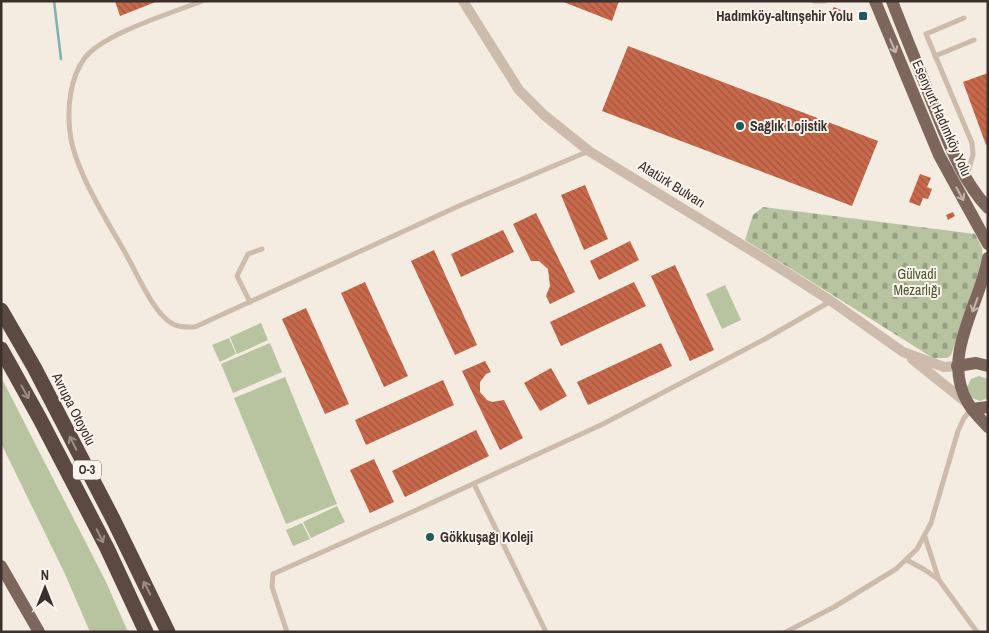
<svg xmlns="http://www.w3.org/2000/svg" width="989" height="633" viewBox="0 0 989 633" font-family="'Archivo Narrow',sans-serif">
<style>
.grass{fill:#b8c4a0}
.cemetery{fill:url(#cemetery-stones)}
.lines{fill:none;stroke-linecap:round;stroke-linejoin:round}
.stream{stroke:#7fb0b2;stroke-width:2.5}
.building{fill:url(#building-back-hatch)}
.service{stroke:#cdbbac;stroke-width:5}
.minor{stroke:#cdbbac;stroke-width:10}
.primary{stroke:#7d675c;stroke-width:12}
.motorway{stroke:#5c4a42;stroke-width:15}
.oneway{stroke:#c2b5ac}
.oneway2{stroke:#9c8e87}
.poi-dot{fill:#1f5a5e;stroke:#fbf5ee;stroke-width:2}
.labels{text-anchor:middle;stroke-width:4;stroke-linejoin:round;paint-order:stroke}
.shield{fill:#fbf5ee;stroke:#756b66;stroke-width:1}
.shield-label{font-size:12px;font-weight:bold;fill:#3b302b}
.poi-label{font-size:14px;font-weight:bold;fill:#3b302b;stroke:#fbf5ee;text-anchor:start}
.street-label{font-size:14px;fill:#3b302b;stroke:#fbf5ee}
.park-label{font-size:14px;fill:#4a5a2e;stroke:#fbf5ee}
</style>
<defs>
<pattern id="cemetery-stones" width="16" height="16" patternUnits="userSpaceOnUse" patternTransform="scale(1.25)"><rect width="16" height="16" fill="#b8c4a0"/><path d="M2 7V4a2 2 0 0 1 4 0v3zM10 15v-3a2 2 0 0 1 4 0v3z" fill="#97a083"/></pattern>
<pattern id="building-back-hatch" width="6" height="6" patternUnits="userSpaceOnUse" patternTransform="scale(1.25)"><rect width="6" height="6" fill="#c8694b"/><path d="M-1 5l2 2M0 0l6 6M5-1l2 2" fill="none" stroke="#a4573f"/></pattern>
</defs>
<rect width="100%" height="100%" fill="#f4ebe1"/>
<!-- grass -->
<g class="grass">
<path d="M725 285 741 320 722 329 706 294Z"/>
<path d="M261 323 268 340 237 354 230 337Z"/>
<path d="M229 338 236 354 220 362 212 345Z"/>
<path d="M270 343 282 372 233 393 221 364Z"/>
<path d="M979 376 988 379V398L980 401 972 398 967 387 971 379Z"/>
<path d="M1 377 106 582 128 632H90L65 574 1 443Z"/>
<path d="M285 377 337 504 286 524 234 398Z"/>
<path d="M337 506 345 522 311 538 303 522Z"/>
<path d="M302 523 310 539 293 546 286 530Z"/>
</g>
<!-- cemetery -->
<path class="cemetery" d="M763 207 975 234 982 248 983 259 951 355 947 358H933L745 240 753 215Z"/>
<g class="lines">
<!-- stream -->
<path class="stream" d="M54 1 61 59"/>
</g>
<!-- building -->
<g class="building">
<path d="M115 1H158L120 16Z"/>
<path d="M561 1H619L612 21Z"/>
<path d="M834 7 841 10 839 16 831 12Z"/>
<path d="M628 46 878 141 852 206 602 111Z"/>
<path d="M988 73V144L986 145 963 82Z"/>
<path d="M920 174 931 178 927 187 932 189 928 199 923 198 920 206 909 202Z"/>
<path d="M585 185 608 239 584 250 561 195Z"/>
<path d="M953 212 955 216 948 220 946 215Z"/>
<path d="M536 213 575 292 550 304 546 296 550 286 548 269 539 261H531L513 224Z"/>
<path d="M503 230 514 252 461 277 451 254Z"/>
<path d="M630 241 639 260 599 280 590 261Z"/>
<path d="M434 250 477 345 455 355 411 261Z"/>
<path d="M675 265 714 350 690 361 651 276Z"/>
<path d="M365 282 408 376 384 387 341 293Z"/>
<path d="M634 282 646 306 561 346 550 322Z"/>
<path d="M306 308 349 404 325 414 282 319Z"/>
<path d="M661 343 672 366 588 405 577 382Z"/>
<path d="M485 361 491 372 486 374 480 382V392L487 400 492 402 504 400 523 438 500 450 462 371Z"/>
<path d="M551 368 567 396 540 411 524 383Z"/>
<path d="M443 380 454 405 366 445 355 420Z"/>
<path d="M476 430 489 456 405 497 392 471Z"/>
<path d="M374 459 394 502 370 513 350 470Z"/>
</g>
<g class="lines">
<!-- service -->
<g class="service">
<path d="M202 1C172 13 102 34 84 59 70 78 67 109 70 132 74 170 108 222 127 256 137 274 154 314 173 324 180 328 188 327 195 327L461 205 589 151"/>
<path d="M814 1H825"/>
<path d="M964 18 926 34 972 143 973 155 967 175"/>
<path d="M935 56 974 40"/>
<path d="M250 302 237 276 248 254 262 249"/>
<path d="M474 484 546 632"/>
<path d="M925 537 939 580 977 632"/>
<path d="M907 560 925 570 938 579"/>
<path d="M287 632 272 587 273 574 412 512 603 424 765 339 831 301"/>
<path d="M786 632 834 607 896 569 917 549 931 523 958 431 964 418 971 410"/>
</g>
<!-- minor -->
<g class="minor">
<path d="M463 1 519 90 544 115 589 151 770 262 831 301 903 352 944 367 957 366"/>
<path d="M912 359 967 403"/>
</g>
<!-- primary -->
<g class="primary">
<path d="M875 1 939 155 988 244"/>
<path d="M892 1C905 35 919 68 932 102 947 138 960 178 988 208"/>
<path d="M988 258C980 305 940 357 968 403 973 412 981 419 988 427"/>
<path d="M957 366 976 363 988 366"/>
<path d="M972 409 988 407"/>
<path d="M1 566 39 632"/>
</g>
<!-- motorway -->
<g class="motorway">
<path d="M1 310 34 367 113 519 168 632"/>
<path d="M1 349 40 419 107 548 146 632"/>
</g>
</g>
<!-- one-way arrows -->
<defs><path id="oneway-shaft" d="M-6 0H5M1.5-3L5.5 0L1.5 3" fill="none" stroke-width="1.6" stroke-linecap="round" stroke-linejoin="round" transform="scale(1.25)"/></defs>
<g class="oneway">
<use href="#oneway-shaft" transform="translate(893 46) rotate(67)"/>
<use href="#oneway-shaft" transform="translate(960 194) rotate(61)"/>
<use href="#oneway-shaft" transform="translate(975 305) rotate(110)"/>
</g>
<g class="oneway2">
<use href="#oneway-shaft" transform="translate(25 392) rotate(61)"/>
<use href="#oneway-shaft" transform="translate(73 443) rotate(-117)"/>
<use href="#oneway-shaft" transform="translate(100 536) rotate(63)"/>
<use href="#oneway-shaft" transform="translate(147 588) rotate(-117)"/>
</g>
<!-- markers -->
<g class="poi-dot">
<rect x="858" y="11" width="10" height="10" rx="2.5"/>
<circle cx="740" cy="126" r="5"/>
<circle cx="430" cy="537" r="5"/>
</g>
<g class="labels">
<!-- shield labels -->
<rect class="shield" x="73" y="460.5" width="28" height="19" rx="4"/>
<g class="shield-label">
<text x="87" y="474">O-3</text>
</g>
<!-- poi labels -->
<g class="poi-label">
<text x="853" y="21" text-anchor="end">Hadımköy-altınşehir Yolu</text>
<text x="750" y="131">Sağlık Lojistik</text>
<text x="440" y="542">Gökkuşağı Koleji</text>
</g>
<!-- street labels -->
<g class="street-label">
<text transform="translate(942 118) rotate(66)" y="5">Esenyurt Hadımköy Yolu</text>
<text transform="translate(672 184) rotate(32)" y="5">Atatürk Bulvarı</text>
<text transform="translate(74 409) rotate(63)" y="5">Avrupa Otoyolu</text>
</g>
<!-- park labels -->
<g class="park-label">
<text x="917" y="279">Gülvadi<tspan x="917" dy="16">Mezarlığı</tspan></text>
</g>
</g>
<!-- border -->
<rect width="989" height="633" fill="none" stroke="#3b302b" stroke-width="5"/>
<!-- north arrow -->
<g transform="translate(45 588)" stroke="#fbf5ee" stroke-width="4" paint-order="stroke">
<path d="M0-4L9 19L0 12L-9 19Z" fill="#3b302b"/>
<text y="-8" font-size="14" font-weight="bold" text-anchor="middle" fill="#3b302b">N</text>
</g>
</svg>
